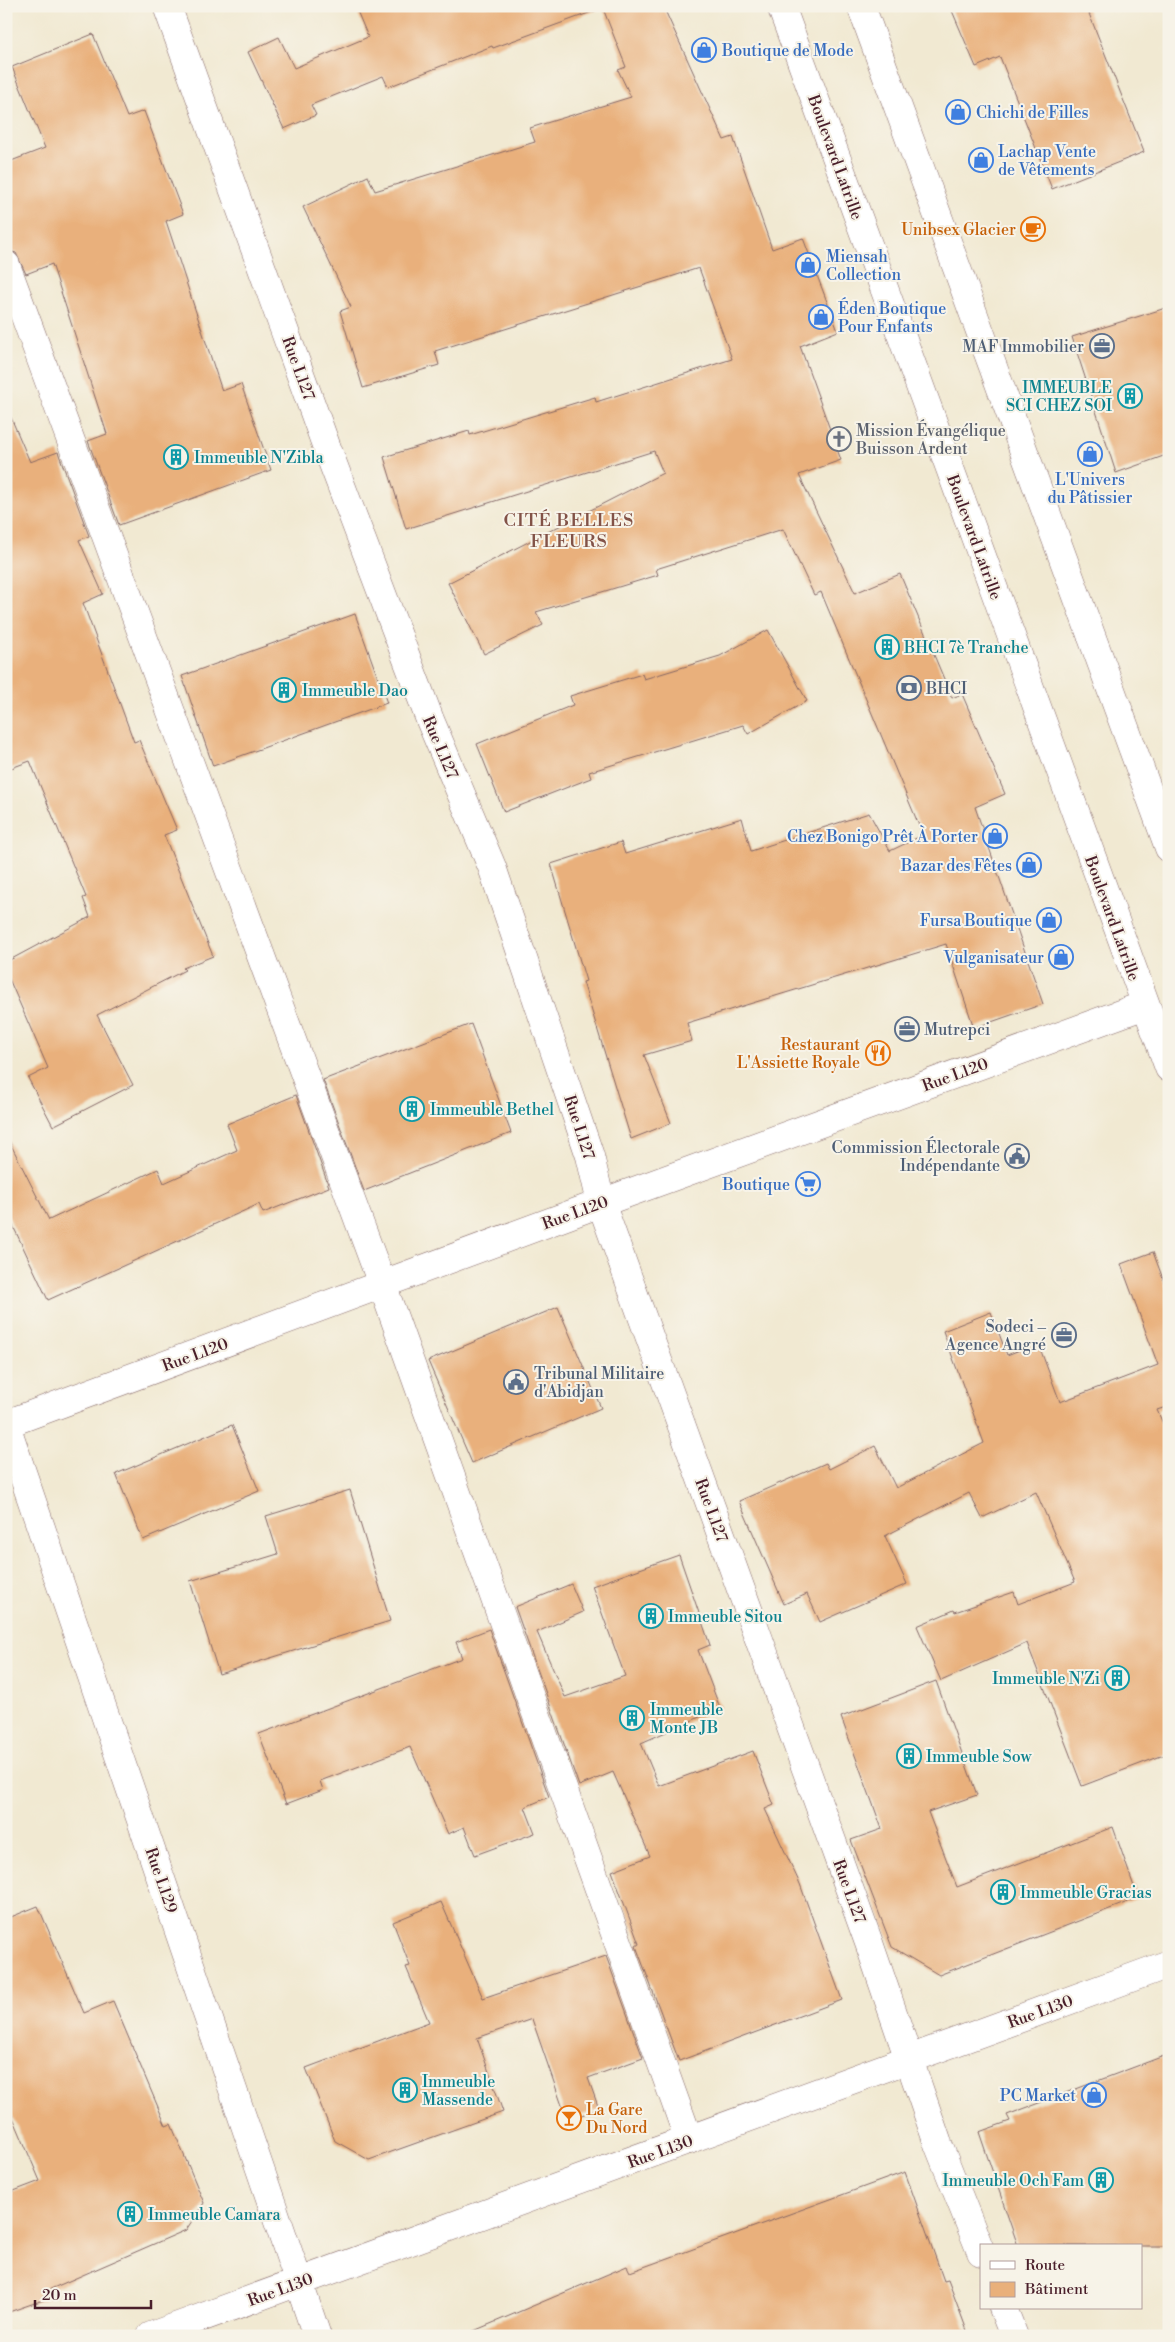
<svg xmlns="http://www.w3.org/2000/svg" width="1175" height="2342" viewBox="0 0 1175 2342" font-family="'Libre Bodoni',serif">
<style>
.building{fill:#e9b07b}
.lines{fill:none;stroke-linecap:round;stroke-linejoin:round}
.minor-casing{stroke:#846665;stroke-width:29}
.tertiary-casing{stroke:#846665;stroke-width:29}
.secondary-casing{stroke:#846665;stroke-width:29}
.minor{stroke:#fff;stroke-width:28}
.tertiary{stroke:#fff;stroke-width:28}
.secondary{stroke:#fff;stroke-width:28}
.labels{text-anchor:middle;stroke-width:4;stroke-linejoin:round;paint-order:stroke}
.shop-label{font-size:16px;fill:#366cbe;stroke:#f7f3e8;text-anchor:end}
.street-label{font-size:16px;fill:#4a1f2b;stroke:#f7f3e8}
.food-label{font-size:16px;fill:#c56008;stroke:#f7f3e8;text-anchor:end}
.service-label{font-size:16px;fill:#4e5e75;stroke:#f7f3e8;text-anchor:end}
.culture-label{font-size:16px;fill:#0d838f;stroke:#f7f3e8;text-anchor:start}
.worship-label{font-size:16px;fill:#5b616d;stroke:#f7f3e8;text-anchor:start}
.neighbourhood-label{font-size:18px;letter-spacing:1px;fill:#825247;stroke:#f7f3e8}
</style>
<rect width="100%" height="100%" fill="#f7f3e8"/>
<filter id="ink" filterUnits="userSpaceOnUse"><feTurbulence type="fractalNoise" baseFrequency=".02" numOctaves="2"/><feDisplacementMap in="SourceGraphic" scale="10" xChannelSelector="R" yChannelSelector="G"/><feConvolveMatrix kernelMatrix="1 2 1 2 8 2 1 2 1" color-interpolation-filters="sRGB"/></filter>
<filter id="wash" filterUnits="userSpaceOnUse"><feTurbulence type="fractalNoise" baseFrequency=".0096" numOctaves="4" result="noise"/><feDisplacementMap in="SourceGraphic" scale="20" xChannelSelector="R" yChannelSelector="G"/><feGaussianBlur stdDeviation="1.12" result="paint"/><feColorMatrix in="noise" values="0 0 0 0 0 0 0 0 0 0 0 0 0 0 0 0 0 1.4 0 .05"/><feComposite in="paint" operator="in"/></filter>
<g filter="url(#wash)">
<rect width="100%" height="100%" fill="#f1e9d2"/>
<g id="blocks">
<!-- building -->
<g class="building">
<path d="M355 6H596L597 10 493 48 492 46 388 87 383 76 311 105 316 115 284 129 248 52 279 37 294 68 368 37Z"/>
<path d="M602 6H663L724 140 733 137 772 249 803 238 838 331 800 346 841 460 799 475 855 593 900 574 952 698 962 694 1005 794 975 807 1043 1004 974 1028 946 944 687 1023 692 1041 644 1055 671 1123 631 1139 583 982 586 981 551 864 621 842 625 854 742 818 751 851 869 813 890 851 923 835 821 592 814 595 783 529 656 569 658 575 536 612 543 625 484 654 448 583 663 473 654 451 406 529 384 457 469 431 470 435 595 397 596 402 732 359 699 268 435 351 439 365 363 388 340 311 351 307 303 207 368 176 375 191 535 142 530 128 631 97 618 70 626 67Z"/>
<path d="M950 6H1086L1144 152 1052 189 1000 57 976 67Z"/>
<path d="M93 34 127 117 144 111 183 214 166 221 222 391 241 384 271 470 119 525 88 441 107 434 52 264 26 274 16 253 6 250V163L45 148 12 67Z"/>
<path d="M1169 307V454L1116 473 1072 337Z"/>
<path d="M6 406 30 462 58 452 89 536 79 540 103 594 83 603 134 742 139 740 177 830 164 835 213 956 183 968 185 970 97 1015 133 1085 53 1126 28 1078 48 1068 6 972V962L90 917 83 898 86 897 30 761 6 770Z"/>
<path d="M355 614 387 703 213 766 182 676Z"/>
<path d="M768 630 807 701 748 734 743 725 589 772 591 778 504 812 477 744 573 705 570 696 642 674 644 679 720 656Z"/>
<path d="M471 1024 511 1133 364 1191 323 1080Z"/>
<path d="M296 1095 329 1187 263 1213 259 1204 48 1300 6 1211V1135L49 1220 158 1169 164 1183 237 1150 227 1124Z"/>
<path d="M1153 1252 1169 1295V1406L1157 1410 1169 1437V1753L1082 1786 1027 1643 941 1681 917 1626 954 1610 955 1612 1014 1592 1018 1604 1075 1582 1036 1492 982 1518 969 1493 885 1536 907 1584 820 1622 807 1594 784 1604 739 1501 826 1463 829 1469 875 1446 896 1488 984 1443 943 1331 991 1312 1007 1355 1038 1343 1060 1402 1158 1365 1121 1264Z"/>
<path d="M558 1307 601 1408 472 1463 428 1361Z"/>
<path d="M232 1425 259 1491 143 1540 116 1474Z"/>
<path d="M350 1490 390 1621 219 1674 190 1581 278 1554 266 1516Z"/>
<path d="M679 1555 710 1645 698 1650 720 1708 641 1743 659 1786 753 1751 774 1805 765 1809 800 1884 842 2000 679 2061 636 1946 639 1944 612 1871 650 1856 613 1772 579 1786 515 1607 571 1584 583 1612 537 1632 565 1697 625 1676 592 1586Z"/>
<path d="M489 1629 549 1797 525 1807 535 1833 475 1855 464 1827 448 1834 410 1747 320 1781 323 1790 286 1804 259 1734 462 1658 456 1642Z"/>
<path d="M936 1681 977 1795 928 1812 957 1887 1113 1827 1138 1898 939 1975 892 1947 851 1840 882 1829 841 1717Z"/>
<path d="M441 1902 483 1998 606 1956 643 2058 588 2078 599 2109 567 2120 532 2019 477 2038 503 2112 369 2160 335 2141 306 2068 429 2022 406 1967 410 1966 393 1922Z"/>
<path d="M38 1906 84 2013 113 2001 166 2126 171 2124 204 2203 186 2230 46 2291 49 2298 6 2313V2194L40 2181 6 2101V1919Z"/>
<path d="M1169 2054V2246H1018L979 2132 1010 2121 1007 2115Z"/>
<path d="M905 2172 944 2281 948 2280 969 2336H462L627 2266 630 2272Z"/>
</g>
</g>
</g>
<g filter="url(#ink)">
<use href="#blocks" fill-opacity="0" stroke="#846665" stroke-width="1"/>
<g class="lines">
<defs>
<g id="minor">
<path d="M167 6 327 448 430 720 492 867 590 1156 601 1203 869 1943 938 2144 981 2252"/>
<path d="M6 265 382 1284 689 2140"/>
<path d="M6 1424 601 1203 1145 1005"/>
<path d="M6 1425 317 2336"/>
<path d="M1003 2308 1014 2336"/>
</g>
<path id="tertiary" d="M151 2336 1169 1964"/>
<g id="secondary">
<path d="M781 6 1169 1068"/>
<path d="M861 6 1169 848"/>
</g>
</defs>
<!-- minor casing -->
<use href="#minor" class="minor-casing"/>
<!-- tertiary casing -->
<use href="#tertiary" class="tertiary-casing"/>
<!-- secondary casing -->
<use href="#secondary" class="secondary-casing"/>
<!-- minor -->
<use href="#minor" class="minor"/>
<!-- tertiary -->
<use href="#tertiary" class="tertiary"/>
<!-- secondary -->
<use href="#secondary" class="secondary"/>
</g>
</g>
<!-- icons -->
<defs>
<symbol id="shop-ring" viewBox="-11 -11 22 22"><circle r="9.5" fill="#f7f3e8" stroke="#3f7fe0" stroke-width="1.5"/><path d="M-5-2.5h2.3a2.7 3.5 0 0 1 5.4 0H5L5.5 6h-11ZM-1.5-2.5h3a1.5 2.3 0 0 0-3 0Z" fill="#3f7fe0"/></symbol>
<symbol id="cafe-ring" viewBox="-11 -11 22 22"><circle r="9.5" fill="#f7f3e8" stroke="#e8710a" stroke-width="1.5"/><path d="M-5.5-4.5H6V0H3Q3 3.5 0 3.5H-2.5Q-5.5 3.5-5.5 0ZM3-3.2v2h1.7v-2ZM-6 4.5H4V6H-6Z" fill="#e8710a"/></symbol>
<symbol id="office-ring" viewBox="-11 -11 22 22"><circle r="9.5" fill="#f7f3e8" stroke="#5c6f8a" stroke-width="1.5"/><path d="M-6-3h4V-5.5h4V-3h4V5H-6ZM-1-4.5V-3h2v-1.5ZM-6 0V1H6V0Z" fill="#5c6f8a"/></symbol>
<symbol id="building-ring" viewBox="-11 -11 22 22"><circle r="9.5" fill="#f7f3e8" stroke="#0f9aa8" stroke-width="1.5"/><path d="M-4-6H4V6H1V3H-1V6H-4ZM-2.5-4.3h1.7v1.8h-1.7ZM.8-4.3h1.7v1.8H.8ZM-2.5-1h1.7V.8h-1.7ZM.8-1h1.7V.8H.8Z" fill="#0f9aa8"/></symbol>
<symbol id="church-ring" viewBox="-11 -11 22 22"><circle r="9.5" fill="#f7f3e8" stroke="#6b7280" stroke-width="1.5"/><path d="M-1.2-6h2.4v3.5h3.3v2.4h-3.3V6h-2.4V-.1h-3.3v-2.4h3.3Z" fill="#6b7280"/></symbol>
<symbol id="bank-ring" viewBox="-11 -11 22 22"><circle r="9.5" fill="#f7f3e8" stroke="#5c6f8a" stroke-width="1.5"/><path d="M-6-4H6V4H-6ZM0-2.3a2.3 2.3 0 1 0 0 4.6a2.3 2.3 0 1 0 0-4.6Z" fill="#5c6f8a"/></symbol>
<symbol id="restaurant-ring" viewBox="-11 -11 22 22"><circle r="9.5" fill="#f7f3e8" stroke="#e8710a" stroke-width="1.5"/><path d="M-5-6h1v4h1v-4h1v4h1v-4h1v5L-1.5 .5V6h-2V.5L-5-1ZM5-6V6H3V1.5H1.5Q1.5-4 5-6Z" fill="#e8710a"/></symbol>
<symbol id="civic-ring" viewBox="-11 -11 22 22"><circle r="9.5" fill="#f7f3e8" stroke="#5c6f8a" stroke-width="1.5"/><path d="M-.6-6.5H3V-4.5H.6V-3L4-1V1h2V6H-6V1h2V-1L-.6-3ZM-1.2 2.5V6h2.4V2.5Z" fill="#5c6f8a"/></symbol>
<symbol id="supermarket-ring" viewBox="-11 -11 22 22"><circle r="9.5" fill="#f7f3e8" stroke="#3f7fe0" stroke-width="1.5"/><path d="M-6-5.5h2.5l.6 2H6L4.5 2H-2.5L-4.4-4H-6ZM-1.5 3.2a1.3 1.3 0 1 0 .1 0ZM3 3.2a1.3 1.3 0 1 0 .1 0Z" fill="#3f7fe0"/></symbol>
<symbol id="bar-ring" viewBox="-11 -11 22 22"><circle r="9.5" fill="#f7f3e8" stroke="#e8710a" stroke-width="1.5"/><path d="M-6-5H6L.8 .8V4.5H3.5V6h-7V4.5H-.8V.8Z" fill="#e8710a"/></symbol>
</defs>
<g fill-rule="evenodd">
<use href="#shop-ring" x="690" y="36" width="28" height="28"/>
<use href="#shop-ring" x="944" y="98" width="28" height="28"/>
<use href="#shop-ring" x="967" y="146" width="28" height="28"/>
<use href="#cafe-ring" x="1019" y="215" width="28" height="28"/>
<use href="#shop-ring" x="794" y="251" width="28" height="28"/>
<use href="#shop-ring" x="807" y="303" width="28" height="28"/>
<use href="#office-ring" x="1088" y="332" width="28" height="28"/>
<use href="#building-ring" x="1116" y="382" width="28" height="28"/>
<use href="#church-ring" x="825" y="425" width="28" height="28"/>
<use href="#shop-ring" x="1076" y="440" width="28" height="28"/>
<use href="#building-ring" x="162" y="443" width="28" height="28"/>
<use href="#building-ring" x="873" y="633" width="28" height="28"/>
<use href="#bank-ring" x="895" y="674" width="28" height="28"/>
<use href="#building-ring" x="270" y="676" width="28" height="28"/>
<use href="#shop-ring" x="981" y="822" width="28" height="28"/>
<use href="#shop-ring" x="1015" y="851" width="28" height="28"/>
<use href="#shop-ring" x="1035" y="906" width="28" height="28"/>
<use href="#shop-ring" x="1047" y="943" width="28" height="28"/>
<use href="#office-ring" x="893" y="1015" width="28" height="28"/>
<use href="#restaurant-ring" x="864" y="1039" width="28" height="28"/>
<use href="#building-ring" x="398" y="1095" width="28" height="28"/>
<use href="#civic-ring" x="1003" y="1142" width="28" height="28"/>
<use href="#supermarket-ring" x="794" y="1170" width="28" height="28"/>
<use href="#office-ring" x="1050" y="1321" width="28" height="28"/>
<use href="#civic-ring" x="502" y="1368" width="28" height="28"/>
<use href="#building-ring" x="637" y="1602" width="28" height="28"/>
<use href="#building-ring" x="1103" y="1664" width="28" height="28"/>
<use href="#building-ring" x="618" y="1704" width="28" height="28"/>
<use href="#building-ring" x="895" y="1742" width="28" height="28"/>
<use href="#building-ring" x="989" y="1878" width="28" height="28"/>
<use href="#building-ring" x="391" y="2076" width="28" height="28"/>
<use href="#shop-ring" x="1080" y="2081" width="28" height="28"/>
<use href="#bar-ring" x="555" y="2104" width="28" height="28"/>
<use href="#building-ring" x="1087" y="2166" width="28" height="28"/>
<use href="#building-ring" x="116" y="2200" width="28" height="28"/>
</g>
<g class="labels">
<!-- shop labels -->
<g class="shop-label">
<text x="722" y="56" text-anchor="start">Boutique de Mode</text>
<text x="976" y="118" text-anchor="start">Chichi de Filles</text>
<text x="998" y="157" text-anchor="start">Lachap Vente<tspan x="998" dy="18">de Vêtements</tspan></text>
<text x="826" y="262" text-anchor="start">Miensah<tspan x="826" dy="18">Collection</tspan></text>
<text x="838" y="314" text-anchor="start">Éden Boutique<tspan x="838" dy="18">Pour Enfants</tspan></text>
<text x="1090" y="485" text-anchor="middle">L'Univers<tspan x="1090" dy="18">du Pâtissier</tspan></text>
<text x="978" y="842">Chez Bonigo Prêt À Porter</text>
<text x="1012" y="871">Bazar des Fêtes</text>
<text x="1032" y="926">Fursa Boutique</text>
<text x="1044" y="963">Vulganisateur</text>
<text x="790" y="1190">Boutique</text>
<text x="1076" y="2101">PC Market</text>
</g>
<!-- street labels -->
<g class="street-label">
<text transform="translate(836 157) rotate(70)" y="6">Boulevard Latrille</text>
<text transform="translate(299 368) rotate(70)" y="6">Rue L127</text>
<text transform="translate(975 537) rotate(70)" y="6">Boulevard Latrille</text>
<text transform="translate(441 747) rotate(67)" y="6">Rue L127</text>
<text transform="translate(1113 918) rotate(70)" y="6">Boulevard Latrille</text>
<text transform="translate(955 1074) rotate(-20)" y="6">Rue L120</text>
<text transform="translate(580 1127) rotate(72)" y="6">Rue L127</text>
<text transform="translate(575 1212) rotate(-20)" y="6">Rue L120</text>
<text transform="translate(195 1354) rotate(-20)" y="6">Rue L120</text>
<text transform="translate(712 1510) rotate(70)" y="6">Rue L127</text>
<text transform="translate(162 1880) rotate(71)" y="6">Rue L129</text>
<text transform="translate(850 1891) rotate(70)" y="6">Rue L127</text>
<text transform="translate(1040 2011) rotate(-20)" y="6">Rue L130</text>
<text transform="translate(660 2151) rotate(-20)" y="6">Rue L130</text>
<text transform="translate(280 2289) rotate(-20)" y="6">Rue L130</text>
</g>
<!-- food labels -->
<g class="food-label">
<text x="1016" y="235">Unibsex Glacier</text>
<text x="860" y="1050">Restaurant<tspan x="860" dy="18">L'Assiette Royale</tspan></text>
<text x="586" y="2115" text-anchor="start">La Gare<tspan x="586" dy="18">Du Nord</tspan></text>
</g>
<!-- service labels -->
<g class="service-label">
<text x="1084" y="352">MAF Immobilier</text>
<text x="926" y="694" text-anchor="start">BHCI</text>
<text x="924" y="1035" text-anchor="start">Mutrepci</text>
<text x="1000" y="1153">Commission Électorale<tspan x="1000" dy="18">Indépendante</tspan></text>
<text x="1046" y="1332">Sodeci –<tspan x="1046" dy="18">Agence Angré</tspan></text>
<text x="534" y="1379" text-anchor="start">Tribunal Militaire<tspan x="534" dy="18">d'Abidjan</tspan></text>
</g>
<!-- culture labels -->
<g class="culture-label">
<text x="1112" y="393" text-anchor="end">IMMEUBLE<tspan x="1112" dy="18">SCI CHEZ SOI</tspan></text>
<text x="194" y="463">Immeuble N'Zibla</text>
<text x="904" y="653">BHCI 7è Tranche</text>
<text x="302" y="696">Immeuble Dao</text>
<text x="430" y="1115">Immeuble Bethel</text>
<text x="668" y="1622">Immeuble Sitou</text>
<text x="1100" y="1684" text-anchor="end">Immeuble N'Zi</text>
<text x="650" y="1715">Immeuble<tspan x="650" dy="18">Monte JB</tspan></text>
<text x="926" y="1762">Immeuble Sow</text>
<text x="1020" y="1898">Immeuble Gracias</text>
<text x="422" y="2087">Immeuble<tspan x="422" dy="18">Massende</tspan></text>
<text x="1084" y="2186" text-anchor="end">Immeuble Och Fam</text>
<text x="148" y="2220">Immeuble Camara</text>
</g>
<!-- worship labels -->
<g class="worship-label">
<text x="856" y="436">Mission Évangélique<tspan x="856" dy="18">Buisson Ardent</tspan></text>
</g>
<!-- neighbourhood labels -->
<g class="neighbourhood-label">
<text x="569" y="526">CITÉ BELLES<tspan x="569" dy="21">FLEURS</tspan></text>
</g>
</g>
<!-- margin -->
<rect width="1175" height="2342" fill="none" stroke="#f7f3e8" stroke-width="25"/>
<!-- legend -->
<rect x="980" y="2244" width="162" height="65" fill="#f7f3e8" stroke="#b29e9c"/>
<rect x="990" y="2261" width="25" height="8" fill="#ffffff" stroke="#b29e9c"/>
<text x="1025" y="2270" font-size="15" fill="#4a1f2b">Route</text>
<rect x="990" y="2282" width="25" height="15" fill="#e9b07b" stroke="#b29e9c"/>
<text x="1025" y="2294" font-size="15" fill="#4a1f2b">Bâtiment</text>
<!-- scale -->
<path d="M35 2300v8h116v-8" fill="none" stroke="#4a1f2b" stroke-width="2.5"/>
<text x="42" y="2300" font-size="15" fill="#4a1f2b" stroke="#f7f3e8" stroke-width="4" paint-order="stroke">20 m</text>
</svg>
